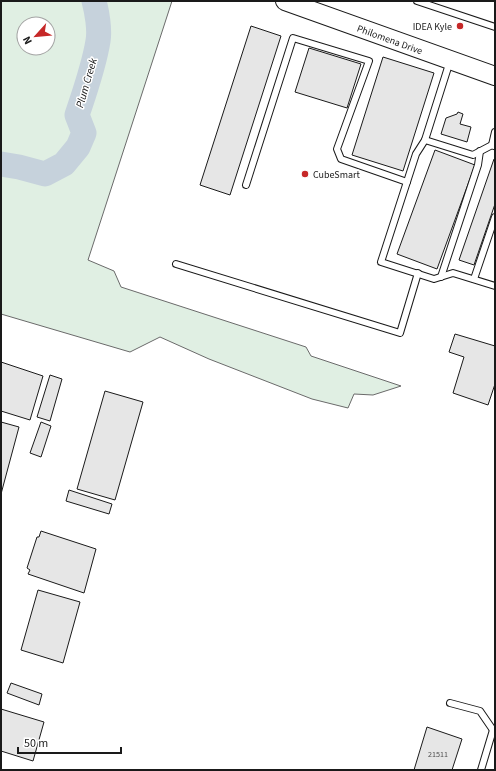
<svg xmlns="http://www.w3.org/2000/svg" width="496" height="771" viewBox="0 0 496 771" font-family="'Source Sans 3',sans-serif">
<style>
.green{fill:#e0efe3;stroke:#6a6a6a;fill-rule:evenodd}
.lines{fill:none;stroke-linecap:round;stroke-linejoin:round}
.river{stroke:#c6d2dc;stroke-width:25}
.building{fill:#e6e6e6;stroke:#1a1a1a}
.lane-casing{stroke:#1a1a1a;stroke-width:8}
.secondary-casing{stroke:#1a1a1a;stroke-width:20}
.lane{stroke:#fff;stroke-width:6}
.secondary{stroke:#fff;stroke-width:18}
.poi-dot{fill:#c62828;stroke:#fff;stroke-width:1.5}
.labels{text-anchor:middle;stroke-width:3;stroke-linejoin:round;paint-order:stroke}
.number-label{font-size:8px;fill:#4d4d4d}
.poi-label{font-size:10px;fill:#1a1a1a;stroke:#fff;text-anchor:end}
.street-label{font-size:10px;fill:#1a1a1a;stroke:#fff}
.water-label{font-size:11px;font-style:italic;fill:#1a1a1a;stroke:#fff}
</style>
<rect width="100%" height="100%" fill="#fff"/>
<!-- green -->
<path class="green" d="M1 1H172L88 260 114 271 121 287 306 347 311 356 401 386 373 395 354 394 348 408 312 399 209 359 160 337 130 352 1 314ZM24 24H48V48H24Z"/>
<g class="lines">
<!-- river -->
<path class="river" d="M1 164 19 167 45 174 64 164 78 147 84 133 77 115C85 91 94 66 98 41 100 30 97 12 94 1"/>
</g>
<!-- building -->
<g class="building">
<path d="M251 26 281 36 230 195 200 185Z"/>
<path d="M309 48 361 64 347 108 295 92Z"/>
<path d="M383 57 434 73 403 171 352 155Z"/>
<path d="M458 112 463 114 460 124 471 127 467 142 441 134 446 118 457 114Z"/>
<path d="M435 150 475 165 437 269 397 254Z"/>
<path d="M494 159 495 160V204L474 265 459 260Z"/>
<path d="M455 334 495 346V384L488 405 453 393 464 357 449 352Z"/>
<path d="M1 362 43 376 30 420 1 411Z"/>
<path d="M50 375 62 379 50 421 37 417Z"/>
<path d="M105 391 143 402 115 500 77 489Z"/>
<path d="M1 422 19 427 1 494Z"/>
<path d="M41 422 51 426 41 457 30 453Z"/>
<path d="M69 490 112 504 109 514 66 501Z"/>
<path d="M41 531 96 549 84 593 28 574 30 570 27 568 37 537H39Z"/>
<path d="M38 590 80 602 63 663 21 650Z"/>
<path d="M11 683 42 694 39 705 7 693Z"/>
<path d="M1 709 44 722 33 761 1 751Z"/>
<path d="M427 727 462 739 452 770H414Z"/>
</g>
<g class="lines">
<defs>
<g id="lane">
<path d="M417 1 495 27"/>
<path d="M450 61 425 140 473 155 492 145"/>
<path d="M425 140 416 154 381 262 434 279 453 273 495 286"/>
<path d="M494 146 492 145 495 132"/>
<path d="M246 185 293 38 369 61 337 149 341 159 407 182"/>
<path d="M176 264 400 333 418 273"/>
<path d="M441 277 478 165 480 151"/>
<path d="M474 279 495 217"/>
<path d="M450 703 480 711 493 730"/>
<path d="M481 770 493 730 495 729"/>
</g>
<path id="secondary" d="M285 1 495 76"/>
</defs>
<!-- lane casing -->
<use href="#lane" class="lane-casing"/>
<!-- secondary casing -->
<use href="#secondary" class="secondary-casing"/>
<!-- lane -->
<use href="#lane" class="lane"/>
<!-- secondary -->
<use href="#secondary" class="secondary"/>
</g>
<!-- markers -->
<g class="poi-dot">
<circle cx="460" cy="26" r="4"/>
<circle cx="305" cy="174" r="4"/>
</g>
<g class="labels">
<!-- number labels -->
<g class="number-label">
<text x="438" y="757">21511</text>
</g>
<!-- poi labels -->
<g class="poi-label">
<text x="452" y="30">IDEA Kyle</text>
<text x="313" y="178" text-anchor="start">CubeSmart</text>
</g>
<!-- street labels -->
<g class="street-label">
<text transform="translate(390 39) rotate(20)" y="4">Philomena Drive</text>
</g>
<!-- water labels -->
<g class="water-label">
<text transform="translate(86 83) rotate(-74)" y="4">Plum Creek</text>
</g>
</g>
<!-- border -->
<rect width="496" height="771" fill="none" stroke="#1a1a1a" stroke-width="4"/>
<!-- north arrow -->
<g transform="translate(36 36) rotate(243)"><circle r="19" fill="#ffffff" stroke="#a3a3a3"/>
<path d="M0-3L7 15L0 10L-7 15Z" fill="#c62828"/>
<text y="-6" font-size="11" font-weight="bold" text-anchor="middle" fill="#1a1a1a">N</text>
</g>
<!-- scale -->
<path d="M18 747v6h103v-6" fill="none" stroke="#1a1a1a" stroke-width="2"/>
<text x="24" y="747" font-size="12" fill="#1a1a1a" stroke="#ffffff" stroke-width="3" paint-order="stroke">50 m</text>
</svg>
